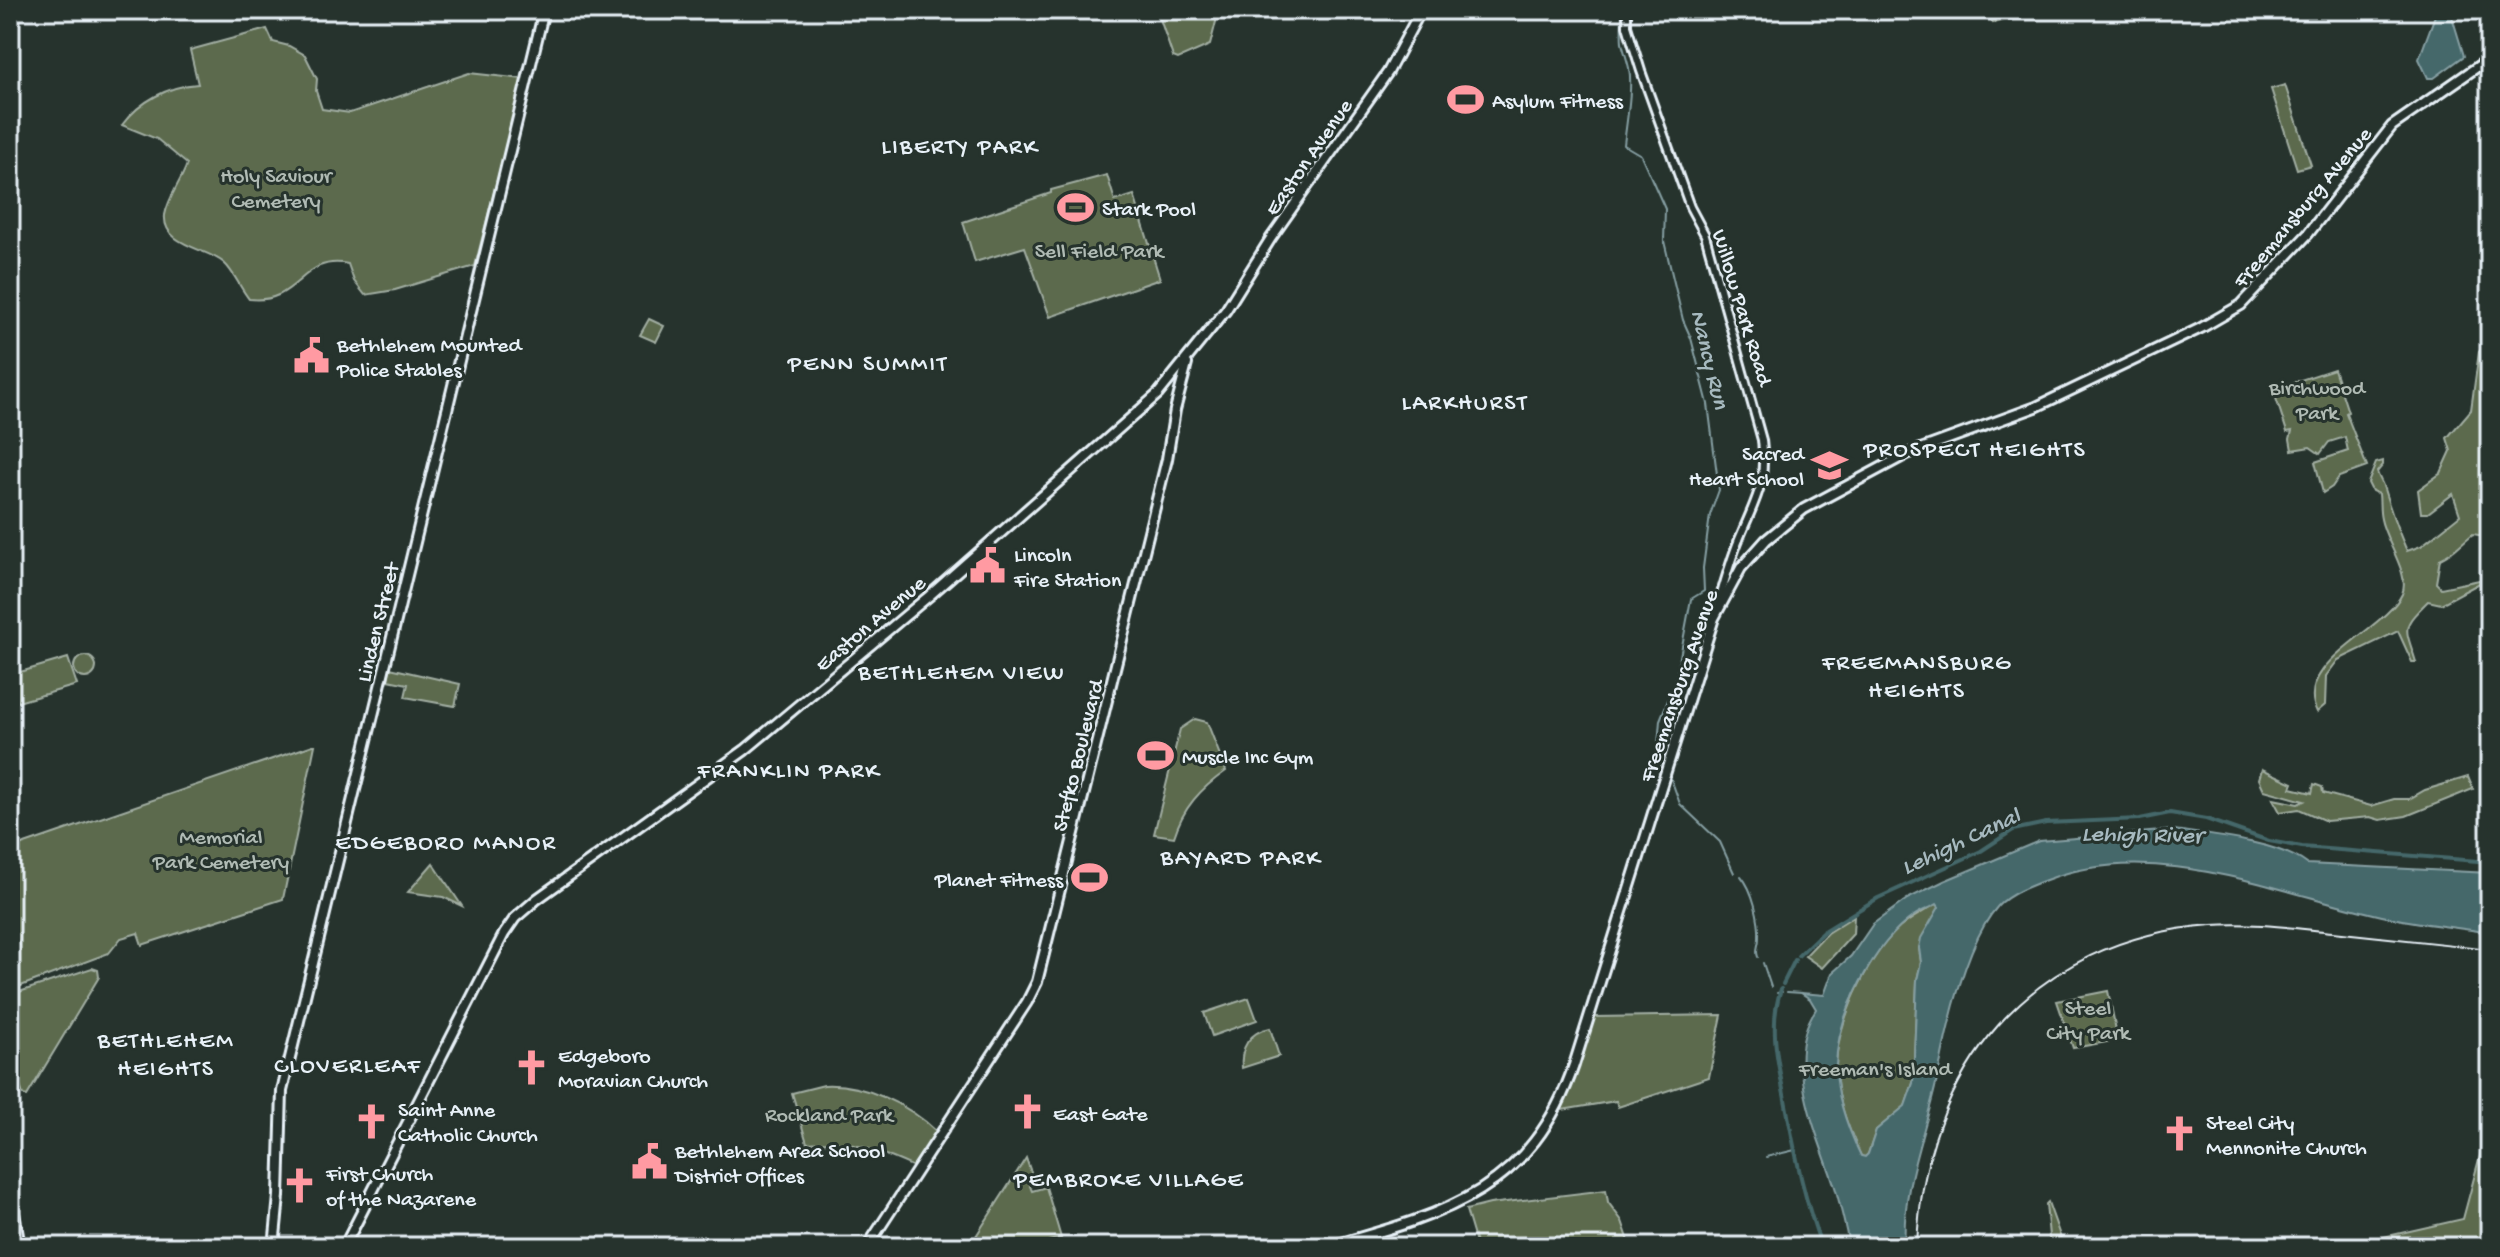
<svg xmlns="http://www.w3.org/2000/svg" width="2500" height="1257" viewBox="0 0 2500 1257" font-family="'Gochi Hand',sans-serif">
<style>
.green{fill:#5c6b4e;stroke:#a2aea3;stroke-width:2}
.water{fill:#45686b;stroke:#869fa3;stroke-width:2;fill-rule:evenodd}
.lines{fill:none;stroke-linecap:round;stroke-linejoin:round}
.stream{stroke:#869fa3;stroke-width:2}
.canal{stroke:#45686b;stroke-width:4}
.secondary-casing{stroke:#e8f1f8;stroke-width:12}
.primary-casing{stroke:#e8f1f8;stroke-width:14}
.secondary{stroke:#26332d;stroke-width:6}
.primary{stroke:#26332d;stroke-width:8}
.rail{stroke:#e8f1f8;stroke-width:2}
.labels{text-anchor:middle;stroke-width:6;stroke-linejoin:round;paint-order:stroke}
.poi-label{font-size:22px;fill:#e8f1f8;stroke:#26332d;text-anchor:start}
.street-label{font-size:22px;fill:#e8f1f8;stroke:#26332d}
.park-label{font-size:22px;fill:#b0bbb4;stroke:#26332d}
.neighbourhood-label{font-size:24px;letter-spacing:2px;fill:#e8f1f8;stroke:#26332d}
.water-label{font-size:24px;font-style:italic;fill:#a7bac0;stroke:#26332d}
</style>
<rect width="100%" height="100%" fill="#26332d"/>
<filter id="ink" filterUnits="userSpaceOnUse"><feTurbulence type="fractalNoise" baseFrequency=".0125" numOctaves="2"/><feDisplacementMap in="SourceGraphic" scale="16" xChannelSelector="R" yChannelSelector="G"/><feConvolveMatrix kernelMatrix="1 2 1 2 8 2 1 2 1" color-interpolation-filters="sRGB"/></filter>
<g filter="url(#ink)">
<!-- green -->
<g class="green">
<path d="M1157 10H1219L1210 45 1178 59 1173 57Z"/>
<path d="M1986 10H2037L1993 23Z"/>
<path d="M267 29 273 42 289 46 305 55 317 79 316 91 322 109 350 113 469 73 523 79 475 266 395 290 365 295 354 281 348 264C300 254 300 305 249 299 240 288 234 272 224 263 208 248 162 246 165 215 168 197 182 180 187 164L157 139 122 125C140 101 168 86 198 84L190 50Z"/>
<path d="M2285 85 2311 165 2297 169 2271 89Z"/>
<path d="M1107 175 1115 201 1134 195 1160 279 1050 317 1025 247 975 262 963 222 1051 193V190Z"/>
<path d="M649 319 664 326 656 342 640 335Z"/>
<path d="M2490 338V459L2481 496 2490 517V537L2473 534C2461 543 2454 553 2440 559L2436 583 2441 588 2489 578 2441 604 2428 601C2400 629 2405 626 2416 662H2412L2398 631 2338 660 2326 676 2325 705 2317 712C2292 664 2385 630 2402 594 2411 575 2385 541 2381 519 2379 511 2380 502 2379 494L2372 491 2368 483 2376 463 2383 461V465L2377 472C2379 479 2383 483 2384 489 2391 512 2397 529 2407 551L2421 546 2460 515 2453 494 2428 513H2421L2418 490 2441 473 2451 451 2447 438 2471 410 2479 352Z"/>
<path d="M2334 369 2348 412 2346 413 2367 467 2339 477 2332 487 2323 493 2315 462 2348 451 2345 437 2329 442 2320 454 2310 447 2292 450 2290 439 2292 431 2287 432 2273 389Z"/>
<circle cx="85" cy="667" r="11"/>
<path d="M68 658 77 685 18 702 10 675Z"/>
<path d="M390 668 460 684 455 706 405 697 408 684 388 680Z"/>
<path d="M1195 719 1207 722 1226 771C1200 789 1183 808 1174 837L1154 834 1180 729Z"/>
<path d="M313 745H315L283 899 142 945 138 933 121 938 109 953 10 990V948L19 945 10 917V849Z"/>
<path d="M2262 769 2293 783 2291 788 2312 793 2314 784 2322 787 2323 793 2371 806 2394 799H2409L2425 790 2468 777 2473 789 2406 816 2380 820 2370 817 2326 821 2299 809 2280 812 2273 799 2298 804 2304 801 2264 790 2259 779Z"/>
<path d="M433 863 462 906 443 897 408 892Z"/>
<path d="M1936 904 1940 907 1919 948 1921 962 1917 980 1913 1083 1905 1106 1876 1130 1868 1154 1865 1157 1861 1156C1848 1128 1836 1097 1836 1066 1837 1024 1866 961 1895 932 1908 919 1922 913 1936 904Z"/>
<path d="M1854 916 1853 934 1822 968 1805 956 1827 933Z"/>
<path d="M92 968 98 970 99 977 27 1096 23 1095 10 1055V995Z"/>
<path d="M2108 991 2118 1040 2073 1048 2057 1001Z"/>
<path d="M1249 998 1257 1020 1212 1036 1204 1013Z"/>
<path d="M1722 1015 1709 1077 1618 1107 1616 1101 1562 1110 1595 1017Z"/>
<path d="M1270 1028 1279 1056 1242 1068C1240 1048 1249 1032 1270 1028Z"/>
<path d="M824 1085C863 1083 910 1105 937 1132L914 1167C875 1150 851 1139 807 1143L792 1093Z"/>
<path d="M2490 1130V1247H2347L2357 1243 2463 1219 2486 1133Z"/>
<path d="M1026 1158 1035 1184 1030 1186 1032 1191 1046 1187 1061 1238 1049 1241 1050 1245 1044 1247H969Z"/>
<path d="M1606 1190 1608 1202 1622 1221 1631 1247H1477L1466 1210 1490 1204Z"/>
<path d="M2048 1202 2064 1247H2050L2046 1204Z"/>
</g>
<!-- water -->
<g class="water">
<path d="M2437 10H2450L2464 56 2434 78H2428L2419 59Z"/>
<path d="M2174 830C2210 835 2279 842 2307 864L2490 873V933C2454 927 2418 924 2382 916 2275 892 2155 838 2046 880 2030 886 2009 894 1998 906 1966 941 1948 1024 1939 1070 1927 1131 1901 1183 1905 1247H1850C1845 1227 1841 1207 1835 1187 1818 1135 1781 1059 1816 1009L1810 999 1801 993 1824 995 1832 973 1851 956 1873 924 1907 899 1944 881 2039 841ZM1937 904 1939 907 1921 938 1919 948 1921 962 1917 980 1913 1083 1905 1106 1876 1130 1868 1154 1865 1157 1861 1156C1848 1129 1836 1096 1836 1066 1837 1015 1873 944 1915 915 1921 911 1930 908 1937 904Z"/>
</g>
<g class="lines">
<!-- stream -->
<g class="stream">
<path d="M1622 10C1622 21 1621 32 1622 43 1624 51 1627 59 1629 68 1633 88 1626 124 1624 145L1641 155 1665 209 1664 241 1683 320 1691 338 1708 404 1719 490 1710 515 1703 568 1704 591 1691 599 1675 683 1660 720 1658 745 1660 762 1664 767"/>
<path d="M1669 773 1680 804 1720 842 1734 873"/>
<path d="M1741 876C1753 890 1760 920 1759 938 1759 946 1755 949 1758 957"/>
<path d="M1763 963 1771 987"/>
<path d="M1787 992 1802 993"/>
<path d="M1777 993 1782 992"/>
<path d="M1766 1157 1795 1150"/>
</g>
<!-- canal -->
<g class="canal">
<path d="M1798 956 1823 932 1878 898 1981 851 2013 830 2046 823 2140 819 2170 813 2206 819 2269 841 2302 847 2490 862"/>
<path d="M1783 984 1795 960"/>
<path d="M1781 989C1767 1028 1780 1071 1787 1110 1796 1158 1805 1202 1822 1247"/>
</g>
<defs>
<path id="secondary" d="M1627 10V26L1641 71 1690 207 1705 235 1762 440C1767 484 1756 498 1740 537 1731 558 1725 581 1718 604"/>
<g id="primary">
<path d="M10 1190 20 1247"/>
<path d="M274 1247 279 1196 282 1091 544 10"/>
<path d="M344 1247 504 934 515 918 537 899 745 750 929 596 1158 394 1226 310 1271 238 1388 72 1421 10"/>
<path d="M867 1247 1027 1002 1037 982 1167 459 1175 410 1187 364"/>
<path d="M1327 1247C1444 1214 1531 1192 1574 1065L1714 618 1741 568 1766 540 1804 509 1907 454 2036 407 2201 328 2241 305 2308 234 2392 126 2490 58"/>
</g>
</defs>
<!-- secondary casing -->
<use href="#secondary" class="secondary-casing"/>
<!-- primary casing -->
<use href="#primary" class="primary-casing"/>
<!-- secondary -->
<use href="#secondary" class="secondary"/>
<!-- primary -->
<use href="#primary" class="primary"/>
<!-- rail -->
<path class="rail" d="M1917 1247C1923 1070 2031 938 2212 925 2253 922 2293 928 2333 932 2386 938 2438 943 2490 949"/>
</g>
</g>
<!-- icons -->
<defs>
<symbol id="stadium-bare" viewBox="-9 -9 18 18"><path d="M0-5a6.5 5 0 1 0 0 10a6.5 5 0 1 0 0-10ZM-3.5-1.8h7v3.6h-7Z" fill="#ff9aa2" stroke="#26332d" stroke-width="2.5" paint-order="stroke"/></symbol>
<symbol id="civic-bare" viewBox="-9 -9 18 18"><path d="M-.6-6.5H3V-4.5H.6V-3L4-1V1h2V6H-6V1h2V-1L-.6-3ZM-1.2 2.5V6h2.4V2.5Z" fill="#ff9aa2" stroke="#26332d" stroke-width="2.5" paint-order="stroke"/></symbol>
<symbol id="school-bare" viewBox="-9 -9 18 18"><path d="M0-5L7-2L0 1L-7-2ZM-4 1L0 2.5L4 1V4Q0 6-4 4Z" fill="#ff9aa2" stroke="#26332d" stroke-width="2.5" paint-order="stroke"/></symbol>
<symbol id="church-bare" viewBox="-9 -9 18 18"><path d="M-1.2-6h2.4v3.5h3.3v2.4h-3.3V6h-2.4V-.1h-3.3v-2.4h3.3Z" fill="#ff9aa2" stroke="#26332d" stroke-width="2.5" paint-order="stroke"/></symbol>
</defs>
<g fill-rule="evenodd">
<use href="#stadium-bare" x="1440" y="74" width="51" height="51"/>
<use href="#stadium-bare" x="1050" y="182" width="51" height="51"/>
<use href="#civic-bare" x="286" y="330" width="51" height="51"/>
<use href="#school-bare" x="1804" y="440" width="51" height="51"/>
<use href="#civic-bare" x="962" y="540" width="51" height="51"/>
<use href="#stadium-bare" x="1130" y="730" width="51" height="51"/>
<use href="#stadium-bare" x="1064" y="852" width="51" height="51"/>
<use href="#church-bare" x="506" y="1042" width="51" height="51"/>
<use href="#church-bare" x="1002" y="1086" width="51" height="51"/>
<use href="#church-bare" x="346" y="1096" width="51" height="51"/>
<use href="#church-bare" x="2154" y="1108" width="51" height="51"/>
<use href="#civic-bare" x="624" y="1136" width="51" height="51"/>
<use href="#church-bare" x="274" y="1160" width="51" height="51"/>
</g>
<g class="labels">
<!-- poi labels -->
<g class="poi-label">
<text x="1492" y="107">Asylum Fitness</text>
<text x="1102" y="215">Stark Pool</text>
<text x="337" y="351">Bethlehem Mounted<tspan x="337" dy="25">Police Stables</tspan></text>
<text x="1804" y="460" text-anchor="end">Sacred<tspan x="1804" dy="25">Heart School</tspan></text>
<text x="1014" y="561">Lincoln<tspan x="1014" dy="25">Fire Station</tspan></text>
<text x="1182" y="763">Muscle Inc Gym</text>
<text x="1063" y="886" text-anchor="end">Planet Fitness</text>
<text x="558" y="1062">Edgeboro<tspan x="558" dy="25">Moravian Church</tspan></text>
<text x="398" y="1116">Saint Anne<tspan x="398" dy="25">Catholic Church</tspan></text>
<text x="1053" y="1120">East Gate</text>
<text x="2206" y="1129">Steel City<tspan x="2206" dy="25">Mennonite Church</tspan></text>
<text x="675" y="1157">Bethlehem Area School<tspan x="675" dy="25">District Offices</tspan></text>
<text x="326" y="1180">First Church<tspan x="326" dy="25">of the Nazarene</tspan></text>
</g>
<!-- street labels -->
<g class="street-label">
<text transform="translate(1307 156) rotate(-55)" y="8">Easton Avenue</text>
<text transform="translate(2301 206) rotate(-50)" y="8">Freemansburg Avenue</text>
<text transform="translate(1744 307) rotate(73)" y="8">Willow Park Road</text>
<text transform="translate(376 622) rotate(-76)" y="8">Linden Street</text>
<text transform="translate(869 622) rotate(-40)" y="8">Easton Avenue</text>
<text transform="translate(1677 685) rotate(-71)" y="8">Freemansburg Avenue</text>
<text transform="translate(1076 755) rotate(-76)" y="8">Stefko Boulevard</text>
</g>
<!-- park labels -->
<g class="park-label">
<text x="276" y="182">Holy Saviour<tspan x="276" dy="25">Cemetery</tspan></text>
<text x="1099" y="257">Sell Field Park</text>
<text x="2317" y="394">Birchwood<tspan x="2317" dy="25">Park</tspan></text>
<text x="221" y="843">Memorial<tspan x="221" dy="25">Park Cemetery</tspan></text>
<text x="2088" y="1014">Steel<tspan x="2088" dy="25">City Park</tspan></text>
<text x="1875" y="1075">Freeman's Island</text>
<text x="829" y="1121">Rockland Park</text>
</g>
<!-- neighbourhood labels -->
<g class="neighbourhood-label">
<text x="960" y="153">LIBERTY PARK</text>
<text x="868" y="370">PENN SUMMIT</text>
<text x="1465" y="409">LARKHURST</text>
<text x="1975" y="456">PROSPECT HEIGHTS</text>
<text x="1917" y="669">FREEMANSBURG<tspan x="1917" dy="28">HEIGHTS</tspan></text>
<text x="962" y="679">BETHLEHEM VIEW</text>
<text x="789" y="777">FRANKLIN PARK</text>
<text x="446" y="849">EDGEBORO MANOR</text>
<text x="1241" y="864">BAYARD PARK</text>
<text x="166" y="1047">BETHLEHEM<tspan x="166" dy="28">HEIGHTS</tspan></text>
<text x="348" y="1072">CLOVERLEAF</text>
<text x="1129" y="1186">PEMBROKE VILLAGE</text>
</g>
<!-- water labels -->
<g class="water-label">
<text transform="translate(1711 359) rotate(76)" y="8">Nancy Run</text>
<text transform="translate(2142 833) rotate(1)" y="8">Lehigh River</text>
<text transform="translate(1960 840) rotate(-25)" y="8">Lehigh Canal</text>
</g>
</g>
<!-- margin -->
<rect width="2500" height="1257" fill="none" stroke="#26332d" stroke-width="40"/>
<rect x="20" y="20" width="2460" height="1217" fill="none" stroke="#e8f1f8" stroke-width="3" filter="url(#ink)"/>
</svg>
